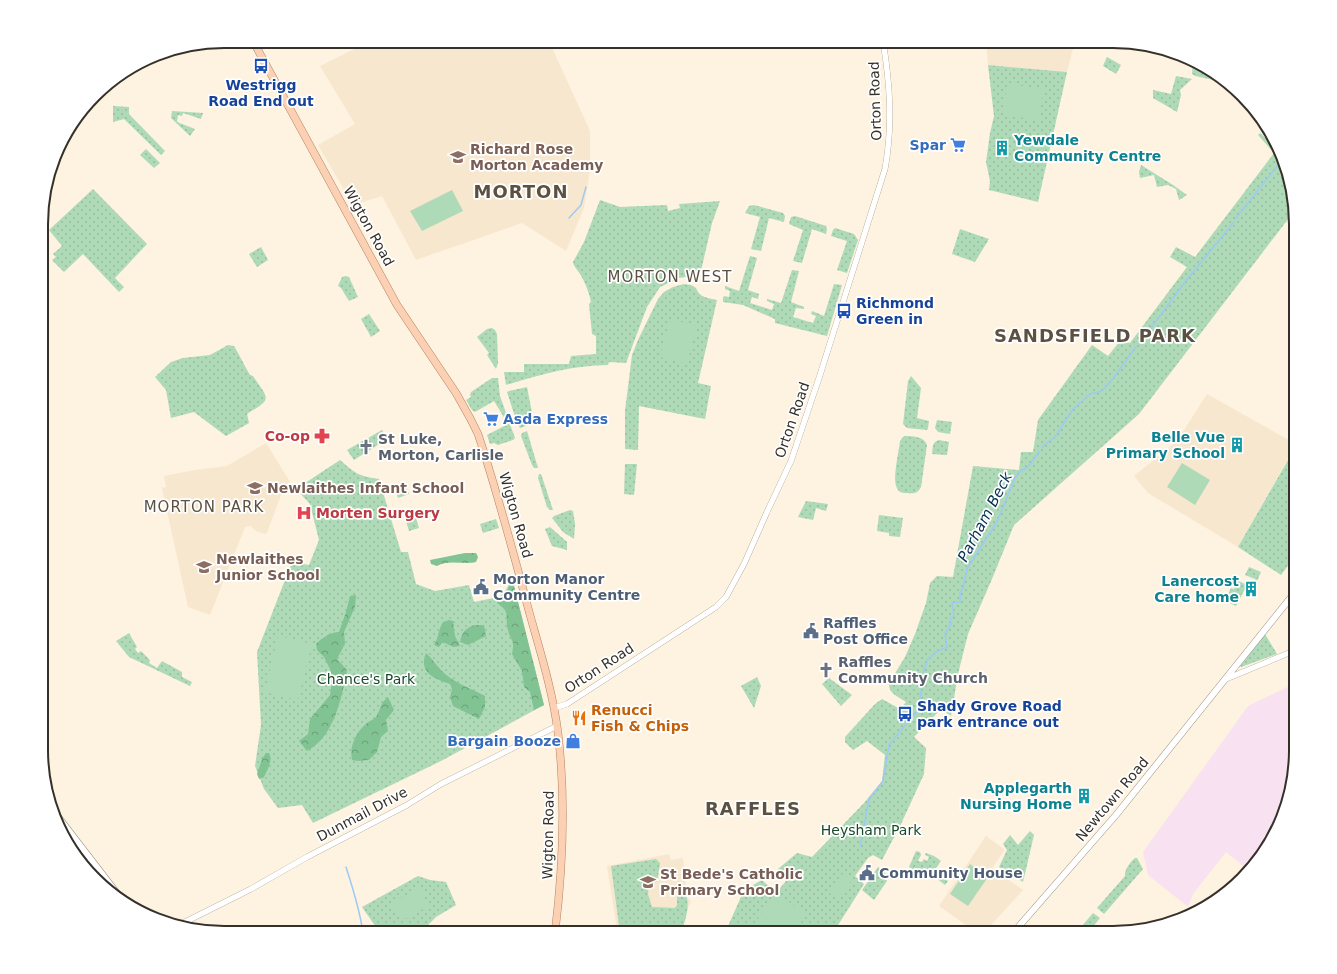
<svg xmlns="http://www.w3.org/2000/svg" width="1337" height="974" viewBox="0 0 1337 974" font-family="'DejaVu Sans',sans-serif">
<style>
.industrial{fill:#f8e2f1}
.built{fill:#f7e7ce}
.green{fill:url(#green-dots)}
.forest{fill:url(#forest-crowns)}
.pitch{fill:#aedab8}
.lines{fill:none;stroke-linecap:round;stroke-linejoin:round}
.stream{stroke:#9dcaf5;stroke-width:1.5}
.tertiary-casing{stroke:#9e9383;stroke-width:6}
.secondary-casing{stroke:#9e9383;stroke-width:7}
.primary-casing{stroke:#b58463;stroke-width:8}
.tertiary{stroke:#fff;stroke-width:5.5}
.secondary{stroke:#fff;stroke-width:6}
.primary{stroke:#fcd0b3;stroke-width:7}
.labels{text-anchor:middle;stroke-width:3.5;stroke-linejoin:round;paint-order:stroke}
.transit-label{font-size:14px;font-weight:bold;fill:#164399;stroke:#fff;text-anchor:start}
.street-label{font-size:14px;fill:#35312a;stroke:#fff}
.culture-label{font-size:14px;font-weight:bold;fill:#0d838f;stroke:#fff;text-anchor:end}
.shop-label{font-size:14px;font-weight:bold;fill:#366cbe;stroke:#fff;text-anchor:end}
.education-label{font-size:14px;font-weight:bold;fill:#785e54;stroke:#fff;text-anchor:start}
.health-label{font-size:14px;font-weight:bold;fill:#be3a42;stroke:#fff;text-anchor:end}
.worship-label{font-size:14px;font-weight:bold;fill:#5b616d;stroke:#fff;text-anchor:start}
.service-label{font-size:14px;font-weight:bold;fill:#4e5e75;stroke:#fff;text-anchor:start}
.park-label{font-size:14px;fill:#18492a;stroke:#fff}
.food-label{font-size:14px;font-weight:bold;fill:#c56008;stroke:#fff;text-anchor:start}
.neighbourhood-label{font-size:15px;letter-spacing:1px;fill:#5b5142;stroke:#fff}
.water-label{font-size:15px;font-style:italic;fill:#073254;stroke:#fff}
.district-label{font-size:18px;font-weight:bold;letter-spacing:1px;fill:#5b5142;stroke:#fff}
.rim{fill:none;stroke:#35312a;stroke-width:2}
</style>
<defs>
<pattern id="green-dots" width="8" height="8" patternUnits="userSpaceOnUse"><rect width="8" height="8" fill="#aedab8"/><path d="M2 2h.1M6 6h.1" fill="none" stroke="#96bc9e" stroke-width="1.8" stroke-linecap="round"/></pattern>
<pattern id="forest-crowns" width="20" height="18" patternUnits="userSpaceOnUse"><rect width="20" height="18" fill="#81c393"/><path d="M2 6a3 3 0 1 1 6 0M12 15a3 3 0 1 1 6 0" fill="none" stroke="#6a9f78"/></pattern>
</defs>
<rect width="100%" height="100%" fill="#fef2e0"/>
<!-- industrial -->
<path class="industrial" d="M1296 683V762L1282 820 1258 862 1248 870 1226 852 1193 894 1188 907 1148 875 1143 852 1248 706Z"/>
<!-- built -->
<g class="built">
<path d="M371 41H549L590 131V170L584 208 566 251 522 223 416 260 382 196 353 205 318 145 355 124 320 66Z"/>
<path d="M986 41H1075L1067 72 988 65Z"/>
<path d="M1207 394 1296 444 1238 547 1148 493 1134 476 1177 441Z"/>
<path d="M266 443 290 482 281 495 267 533 265 534 256 531 251 526 245 527 210 615 188 607 162 488 166 487 164 476 195 470 227 466Z"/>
<path d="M986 836 1005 850 992 868 1023 890 984 933H977L939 906Z"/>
<path d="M669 854 671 860 683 858 687 897 691 901 683 920 617 930 607 866Z"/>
</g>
<!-- green -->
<g class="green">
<path d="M1107 57 1121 65 1116 74 1103 66Z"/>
<path d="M1193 61 1225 79 1223 82 1195 76 1192 74Z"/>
<path d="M988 65 1067 72 1038 202 989 190 990 181 986 162 990 133 994 116Z"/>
<path d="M1176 76 1192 79 1180 90 1181 95 1177 112 1153 98V90L1171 94Z"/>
<path d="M113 106 129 107V114L165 151 161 155 124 119 113 122Z"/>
<path d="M172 111 203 113 201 119 183 113 182 116 178 115 177 122 195 129 190 136 171 118Z"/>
<path d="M1260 133 1277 148 1278 147 1295 210 1139 414 1014 525 992 579 968 634 958 674 951 716 941 709 914 737 926 748 924 774 901 824 882 860 873 855 868 858 855 876 864 884 833 933H725L744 890 762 880 776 893 786 881 778 869 797 853 812 857 864 803 882 781 885 755 867 741 853 750 845 742V737L875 704 882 699 900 709 906 702C899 697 888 694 889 683L905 657 915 634 926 603 930 583 937 576 953 577 973 466 1019 470 1021 452H1033L1038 420 1092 345 1108 356 1120 341 1130 343 1187 267 1170 257 1176 247 1195 257 1274 153 1258 135Z"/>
<path d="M146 149 160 163 154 168 140 155Z"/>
<path d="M1141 165 1173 185 1187 195 1179 200 1176 189 1168 185 1157 187 1154 175 1140 178 1139 172Z"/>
<path d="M93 189 147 244 115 278 124 287 119 292 83 254 64 272 52 260 56 257 53 254 62 246 49 230Z"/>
<path d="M600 200 620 207 667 205 668 211 680 208 679 204 720 201 712 223 700 275 679 278 660 287 647 307 626 363 609 362 608 365C573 365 539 375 506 385L504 372H524V364H569L571 356 596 354V336L592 334 589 304 591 302C589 292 585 282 580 274 577 269 574 267 573 262L584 242Z"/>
<path d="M754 205 783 213 785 216 784 222 769 218 761 251 751 249 760 217 745 213 749 206Z"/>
<path d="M795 216 826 226 827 229 826 234 812 229 802 263 793 261 803 230 789 224 791 217Z"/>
<path d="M835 228 854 234 858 240 847 273 837 270 847 241 831 236 833 230Z"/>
<path d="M960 229 989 239 975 262 952 254Z"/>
<path d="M261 247 268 260 257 267 249 254Z"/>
<path d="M750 256 757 258 748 290 759 294 758 299 752 297 750 303 772 310 774 304 767 301V299L781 303 792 270 799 271 791 302 804 307V309L796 308 793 317 813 323 816 316 811 314 812 311 824 316 834 284 842 285 827 336 775 323V319L743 305 723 302V298L724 296 729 297 730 291 725 289V286L739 291Z"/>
<path d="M346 276 349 277 358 297 349 301 341 288 338 286 342 277Z"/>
<path d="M684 284 691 285 696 288C699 298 709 298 717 300L698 383 711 386 705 419 639 406 638 450 625 449V411L632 355 638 340 658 299 664 292 673 287Z"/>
<path d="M369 314 380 331 371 337 361 319Z"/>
<path d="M492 328 495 330 497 334 498 363 496 369 487 355 489 353 477 337 487 329Z"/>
<path d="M228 345 234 346C240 356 244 365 250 375L253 376C269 400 273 398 247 414L249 423 226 436 194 412 171 418 166 390 155 377 171 362 183 358 210 355Z"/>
<path d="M911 376 921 388 917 418 929 421 928 428 927 430 907 428 903 424 908 381Z"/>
<path d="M492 378H498L500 396 515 438 513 440 498 445 494 443 490 444 487 435 508 424 494 401 475 412 472 410 466 400 471 397 470 395 471 392Z"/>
<path d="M527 387 534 423 520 428 517 423 507 392 509 391Z"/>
<path d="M937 420 952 422 950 434 938 432 935 428Z"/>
<path d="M382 430 387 439 354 460 347 450Z"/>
<path d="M527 431 538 468H534L532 465 521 436 522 433Z"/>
<path d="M904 436C912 436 924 436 927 445L921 487C918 493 914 494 908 493 903 493 899 493 897 488 892 479 899 452 900 441Z"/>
<path d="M939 440 949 442 947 455 932 454C933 447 932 442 939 440Z"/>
<path d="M1296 446V555L1281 575 1238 547Z"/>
<path d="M340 460C356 474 358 476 379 479L401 552H408L416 584 435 591 469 585 474 602 503 596 512 578 544 705 441 761 313 823 302 805 278 808 264 789 255 766 261 725 257 652 292 562 309 565 319 540 310 504 296 489Z"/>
<path d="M625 464H637L634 495 624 494Z"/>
<path d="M539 474H541L553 510H550L547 507 538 478Z"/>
<path d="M405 484 409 494 398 498 395 488Z"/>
<path d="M806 501 828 504 826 511 816 508 813 520 798 517Z"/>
<path d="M570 510 573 511 575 524 574 539 563 532 552 518 554 516Z"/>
<path d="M879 515 903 518 900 537 889 536V533L877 531Z"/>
<path d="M416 518 419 528 409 531 406 521Z"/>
<path d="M496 519 499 528 483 533 480 524Z"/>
<path d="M550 527 567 542V550L552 546 545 529Z"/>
<path d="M1249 567 1261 572 1257 581 1255 579 1245 575Z"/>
<path d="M1232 578 1247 585 1236 606 1225 601 1231 588 1234 589 1236 585 1230 582Z"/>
<path d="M129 633 137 647 135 649 138 653 141 651 150 660 149 663 157 668 162 661 182 672V677L192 682 190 686 129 657 116 641Z"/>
<path d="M1265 634 1277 654 1241 667 1240 666Z"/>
<path d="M757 677 761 686 754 708 741 686Z"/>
<path d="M829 678 852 695 841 706 822 684Z"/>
<path d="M1030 831 1034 835 1023 882 999 867 1007 850 1003 844 1010 835 1018 845Z"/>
<path d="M916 851 920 852 921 855 918 861 922 862 924 859 927 861 929 857 925 855 926 853 934 856 941 861 936 868 948 876 946 880 948 881 945 885 926 870 915 871 909 867Z"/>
<path d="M1135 858H1137L1143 869 1104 914 1097 908 1125 876C1124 870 1131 861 1135 858Z"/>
<path d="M656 859 660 863 657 882 649 883 648 894 652 907 675 908 677 905V894L684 892C692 902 685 922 681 933H620L611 866Z"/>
<path d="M878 867 885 873 887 881 874 900 862 890Z"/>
<path d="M418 876 430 880 446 882 456 905 436 917 420 933H380L362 907Z"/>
<path d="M1093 913 1100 918 1088 933H1076Z"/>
</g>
<!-- forest -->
<g class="forest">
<path d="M465 553H476L478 557 476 562C464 565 448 559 437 566L431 564 430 560Z"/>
<path d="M512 578 544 705 534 710 530 692 524 687 522 671 512 654C515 639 511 642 508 630 504 617 512 613 497 603V599L508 589 510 582Z"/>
<path d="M356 595 355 607 344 632 345 644 337 659 347 670C342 697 334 737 307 751L299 741 308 734 310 719 330 695 332 682 330 669 324 657 317 650 316 644C322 638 331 632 339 632L346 612 350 596Z"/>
<path d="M449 620 453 621 455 636 460 646 453 647 445 643H442L439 647 434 645C439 637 438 630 443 622Z"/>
<path d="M474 625H484L486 636 468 645 460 642C462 632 465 629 474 625Z"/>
<path d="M426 653C432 658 435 664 441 670 452 682 470 688 485 696V707L479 719 453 706 450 697 452 689 450 684C435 679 418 673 426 653Z"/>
<path d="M388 697 394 710 386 720 388 731 381 737 377 752 369 760 358 761 352 760C349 746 356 732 367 723 369 721 373 720 375 718 381 712 378 705 388 697Z"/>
<path d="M266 753H269C273 762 268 768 264 777L259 779 257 774 262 759Z"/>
</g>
<!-- pitch -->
<g class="pitch">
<path d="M1007 84 1044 89 1039 120 1003 115Z"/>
<path d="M452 190 463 211 422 231 410 211Z"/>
<path d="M670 319 697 326 687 364 660 357Z"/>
<path d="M1296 454V482L1284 475Z"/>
<path d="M1182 463 1210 480 1195 505 1167 487Z"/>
<path d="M278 636 312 644 298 700 265 692Z"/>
<path d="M970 864 988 877 968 906 950 894Z"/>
<path d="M842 874 851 881 837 899 828 892Z"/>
<path d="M420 888 429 906 401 921 391 903Z"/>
<path d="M777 893 806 914 792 933H747Z"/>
</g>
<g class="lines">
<!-- stream -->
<g class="stream">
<path d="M569 218 581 205 586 187"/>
<path d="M1236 218 1282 160"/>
<path d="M1139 344 1185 282 1234 222"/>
<path d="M1042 448 1045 444 1055 437 1073 409 1090 394 1102 391 1111 381 1136 347"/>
<path d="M860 846 869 799 883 781 889 745 917 711 921 692 924 670 928 659 936 652 947 647 945 634 951 624 950 619 954 616 952 603 960 602V593L963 588 967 569 997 522 1015 478 1019 472 1028 467 1039 452"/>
<path d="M346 867C353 889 360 910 363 933"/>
</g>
<defs>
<g id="tertiary">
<path d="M1226 679 1296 650"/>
<path d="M554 708 567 704 716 607 726 597 744 564 767 512 791 461 820 375 885 169C893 125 890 84 883 41"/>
<path d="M179 925 251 889 307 857 407 805 441 784 557 726"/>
</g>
<g id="secondary">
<path d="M56 814 123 901"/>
<path d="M1013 933 1116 815 1296 591"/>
</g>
<path id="primary" d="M253 41 397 305 456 393 470 418 478 434C498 494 514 555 530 615 541 654 553 693 558 733 566 799 563 867 555 933"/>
</defs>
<!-- tertiary casing -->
<use href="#tertiary" class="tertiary-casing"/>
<!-- secondary casing -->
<use href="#secondary" class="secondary-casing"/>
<!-- primary casing -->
<use href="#primary" class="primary-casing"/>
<!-- tertiary -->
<use href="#tertiary" class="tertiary"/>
<!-- secondary -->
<use href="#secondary" class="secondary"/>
<!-- primary -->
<use href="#primary" class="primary"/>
</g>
<!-- icons -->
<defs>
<symbol id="bus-bare" viewBox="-9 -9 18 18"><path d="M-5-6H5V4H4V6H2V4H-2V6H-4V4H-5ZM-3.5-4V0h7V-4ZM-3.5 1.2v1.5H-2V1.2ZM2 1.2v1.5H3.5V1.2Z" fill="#1a4fb4" stroke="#fff" stroke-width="2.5" paint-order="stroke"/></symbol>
<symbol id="supermarket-bare" viewBox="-9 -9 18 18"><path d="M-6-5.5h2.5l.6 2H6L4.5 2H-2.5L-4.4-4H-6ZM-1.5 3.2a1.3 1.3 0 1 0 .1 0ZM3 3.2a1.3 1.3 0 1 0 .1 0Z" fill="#3f7fe0" stroke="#fff" stroke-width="2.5" paint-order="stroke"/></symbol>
<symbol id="building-bare" viewBox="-9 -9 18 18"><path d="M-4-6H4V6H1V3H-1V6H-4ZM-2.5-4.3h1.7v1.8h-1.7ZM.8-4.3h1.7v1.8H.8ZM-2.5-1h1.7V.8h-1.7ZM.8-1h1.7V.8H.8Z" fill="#0f9aa8" stroke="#fff" stroke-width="2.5" paint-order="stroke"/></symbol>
<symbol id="school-bare" viewBox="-9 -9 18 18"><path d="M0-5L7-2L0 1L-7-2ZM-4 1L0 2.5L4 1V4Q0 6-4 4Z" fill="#8d6e63" stroke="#fff" stroke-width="2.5" paint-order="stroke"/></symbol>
<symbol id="pharmacy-bare" viewBox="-9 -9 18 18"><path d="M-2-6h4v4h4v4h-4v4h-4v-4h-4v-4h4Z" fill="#e0444e" stroke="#fff" stroke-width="2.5" paint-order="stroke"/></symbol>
<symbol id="church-bare" viewBox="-9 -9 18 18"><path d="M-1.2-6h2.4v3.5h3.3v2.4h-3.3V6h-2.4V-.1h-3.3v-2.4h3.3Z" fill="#6b7280" stroke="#fff" stroke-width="2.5" paint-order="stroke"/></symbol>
<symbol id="hospital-bare" viewBox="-9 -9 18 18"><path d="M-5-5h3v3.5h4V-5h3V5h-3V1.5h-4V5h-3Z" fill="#e0444e" stroke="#fff" stroke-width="2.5" paint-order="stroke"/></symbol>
<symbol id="civic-bare" viewBox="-9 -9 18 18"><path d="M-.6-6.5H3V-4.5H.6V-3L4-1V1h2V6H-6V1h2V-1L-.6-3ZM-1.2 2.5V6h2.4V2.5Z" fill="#5c6f8a" stroke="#fff" stroke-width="2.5" paint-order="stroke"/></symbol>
<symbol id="restaurant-bare" viewBox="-9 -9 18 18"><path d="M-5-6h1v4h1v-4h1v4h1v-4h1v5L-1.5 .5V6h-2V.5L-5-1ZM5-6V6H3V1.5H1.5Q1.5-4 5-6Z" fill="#e8710a" stroke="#fff" stroke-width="2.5" paint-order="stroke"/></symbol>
<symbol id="shop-bare" viewBox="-9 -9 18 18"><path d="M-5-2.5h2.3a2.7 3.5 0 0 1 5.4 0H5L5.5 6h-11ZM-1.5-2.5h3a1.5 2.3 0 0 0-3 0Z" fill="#3f7fe0" stroke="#fff" stroke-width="2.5" paint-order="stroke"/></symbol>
</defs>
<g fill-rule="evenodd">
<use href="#bus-bare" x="250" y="55" width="22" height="22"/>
<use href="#supermarket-bare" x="947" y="134" width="22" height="22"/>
<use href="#building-bare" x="991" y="137" width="22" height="22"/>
<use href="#school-bare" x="447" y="146" width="22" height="22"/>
<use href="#bus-bare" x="833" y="300" width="22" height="22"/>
<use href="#supermarket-bare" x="480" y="408" width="22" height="22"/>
<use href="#pharmacy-bare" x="311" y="425" width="22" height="22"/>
<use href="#building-bare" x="1226" y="434" width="22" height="22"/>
<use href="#church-bare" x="355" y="436" width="22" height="22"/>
<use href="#school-bare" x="244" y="477" width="22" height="22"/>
<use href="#hospital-bare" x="293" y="502" width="22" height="22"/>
<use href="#school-bare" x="193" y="556" width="22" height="22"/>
<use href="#civic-bare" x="470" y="576" width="22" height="22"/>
<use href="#building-bare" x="1240" y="578" width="22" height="22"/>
<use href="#civic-bare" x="800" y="620" width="22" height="22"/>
<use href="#church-bare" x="815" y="659" width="22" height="22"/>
<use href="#bus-bare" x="894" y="703" width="22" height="22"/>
<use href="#restaurant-bare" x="568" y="707" width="22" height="22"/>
<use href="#shop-bare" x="562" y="730" width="22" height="22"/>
<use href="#building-bare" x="1073" y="785" width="22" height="22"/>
<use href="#civic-bare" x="856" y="862" width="22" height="22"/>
<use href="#school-bare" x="637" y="871" width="22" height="22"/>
</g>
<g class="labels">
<!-- transit labels -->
<g class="transit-label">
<text x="261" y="90" text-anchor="middle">Westrigg<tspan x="261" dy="16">Road End out</tspan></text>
<text x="856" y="308">Richmond<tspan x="856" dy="16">Green in</tspan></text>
<text x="917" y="711">Shady Grove Road<tspan x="917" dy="16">park entrance out</tspan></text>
</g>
<!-- street labels -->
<g class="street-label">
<text transform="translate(875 101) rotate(-92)" y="5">Orton Road</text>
<text transform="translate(369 226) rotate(61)" y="5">Wigton Road</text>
<text transform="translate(792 420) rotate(-71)" y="5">Orton Road</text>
<text transform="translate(516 515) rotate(74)" y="5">Wigton Road</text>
<text transform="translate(599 668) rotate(-33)" y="5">Orton Road</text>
<text transform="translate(1112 799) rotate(-50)" y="5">Newtown Road</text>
<text transform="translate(362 814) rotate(-28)" y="5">Dunmail Drive</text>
<text transform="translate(548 835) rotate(-89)" y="5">Wigton Road</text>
</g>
<!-- culture labels -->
<g class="culture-label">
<text x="1014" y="145" text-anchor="start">Yewdale<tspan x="1014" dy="16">Community Centre</tspan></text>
<text x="1225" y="442">Belle Vue<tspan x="1225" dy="16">Primary School</tspan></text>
<text x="1239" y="586">Lanercost<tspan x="1239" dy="16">Care home</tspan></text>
<text x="1072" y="793">Applegarth<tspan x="1072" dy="16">Nursing Home</tspan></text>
</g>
<!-- shop labels -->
<g class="shop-label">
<text x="946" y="150">Spar</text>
<text x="503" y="424" text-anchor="start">Asda Express</text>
<text x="561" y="746">Bargain Booze</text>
</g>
<!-- education labels -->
<g class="education-label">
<text x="470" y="154">Richard Rose<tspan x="470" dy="16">Morton Academy</tspan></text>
<text x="267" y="493">Newlaithes Infant School</text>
<text x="216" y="564">Newlaithes<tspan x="216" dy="16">Junior School</tspan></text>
<text x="660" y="879">St Bede's Catholic<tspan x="660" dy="16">Primary School</tspan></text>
</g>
<!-- health labels -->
<g class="health-label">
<text x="310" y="441">Co-op</text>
<text x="316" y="518" text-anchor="start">Morten Surgery</text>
</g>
<!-- worship labels -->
<g class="worship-label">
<text x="378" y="444">St Luke,<tspan x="378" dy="16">Morton, Carlisle</tspan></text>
<text x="838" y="667">Raffles<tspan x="838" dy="16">Community Church</tspan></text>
</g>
<!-- service labels -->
<g class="service-label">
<text x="493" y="584">Morton Manor<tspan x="493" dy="16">Community Centre</tspan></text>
<text x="823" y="628">Raffles<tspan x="823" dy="16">Post Office</tspan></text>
<text x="879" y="878">Community House</text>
</g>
<!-- park labels -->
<g class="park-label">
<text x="366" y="684">Chance's Park</text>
<text x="871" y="835">Heysham Park</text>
</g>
<!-- food labels -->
<g class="food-label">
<text x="591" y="715">Renucci<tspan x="591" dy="16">Fish &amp; Chips</tspan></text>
</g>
<!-- neighbourhood labels -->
<g class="neighbourhood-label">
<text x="670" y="282">MORTON WEST</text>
<text x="204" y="512">MORTON PARK</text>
</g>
<!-- water labels -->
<g class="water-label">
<text transform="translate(985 517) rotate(-62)" y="5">Parham Beck</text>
</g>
<!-- district labels -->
<g class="district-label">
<text x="521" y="198">MORTON</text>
<text x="1095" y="342">SANDSFIELD PARK</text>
<text x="753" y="815">RAFFLES</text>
</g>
</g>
<!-- crop -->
<path d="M0 0H1337V974H0ZM224 48H1113A176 176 0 0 1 1289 224V750A176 176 0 0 1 1113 926H224A176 176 0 0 1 48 750V224A176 176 0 0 1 224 48Z" fill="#fff" fill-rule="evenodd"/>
<path class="rim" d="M224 48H1113A176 176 0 0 1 1289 224V750A176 176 0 0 1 1113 926H224A176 176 0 0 1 48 750V224A176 176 0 0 1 224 48Z"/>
</svg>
